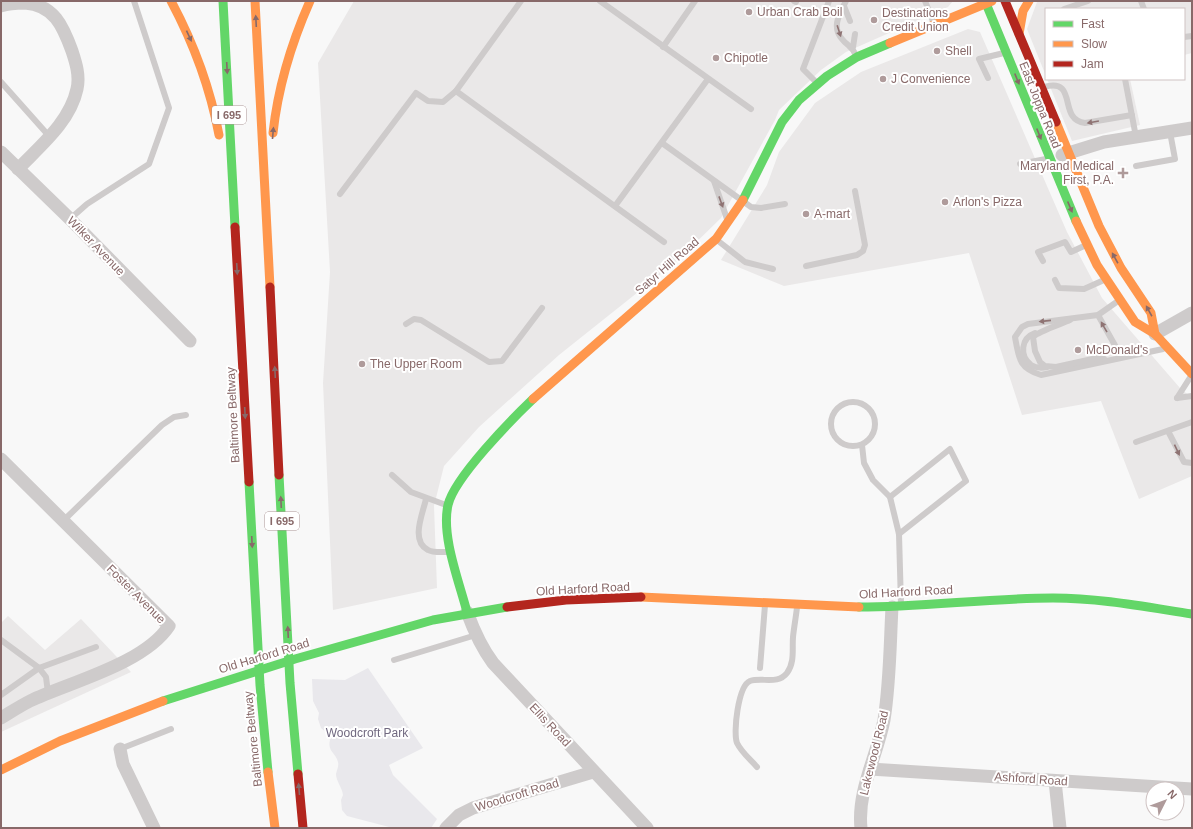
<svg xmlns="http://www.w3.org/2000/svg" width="1193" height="829" viewBox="0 0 1193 829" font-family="Helvetica,sans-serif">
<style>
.built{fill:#eae8e8}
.green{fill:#e9e8ec}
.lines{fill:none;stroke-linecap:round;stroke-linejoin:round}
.lane{stroke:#cecbcb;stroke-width:6}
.street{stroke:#cecbcb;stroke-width:13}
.fast{stroke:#63d668;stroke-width:9}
.slow{stroke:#ff974d;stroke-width:9}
.jam{stroke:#b3261e;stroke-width:9}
.oneway{fill:#886969}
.oneway2{fill:#8f7373}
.poi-dot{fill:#af9b9b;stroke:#fff;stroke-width:1.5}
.labels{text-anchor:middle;stroke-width:4;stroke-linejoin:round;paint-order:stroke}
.shield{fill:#fff;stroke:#ac9696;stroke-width:1}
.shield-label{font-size:11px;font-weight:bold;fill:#886969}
.poi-label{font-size:12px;fill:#886969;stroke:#fff;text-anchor:start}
.street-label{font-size:12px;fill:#886969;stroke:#fff}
.park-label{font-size:12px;fill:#70687f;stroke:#fff}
</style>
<rect width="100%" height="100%" fill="#f8f8f8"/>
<!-- built -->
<g class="built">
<path d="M354 1H953L948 7 846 52 821 70 779 110 775 120 721 218 677 261 559 355 479 427 444 466 434 506 437 588 333 610 323 383 330 272 318 63Z"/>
<path d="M1040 1H1192V53L1184 55V9H1046V76L1027 29 1037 2Z"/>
<path d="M968 29 980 32 1067 232 1102 298 1180 388 1192 398V476L1139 499 1101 401 1022 415 969 253 784 286 721 260 767 185 779 152 815 103 861 72Z"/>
<path d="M1047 79H1130L1140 125 1072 141Z"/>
<path d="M8 616 45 650 81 619 131 672 1 732V623Z"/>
</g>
<!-- green -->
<path class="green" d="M368 668 423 748 389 765 393 775 437 819 431 828H393L347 816 342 810 341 800 343 795C342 787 336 781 336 774 337 769 339 767 338 762 336 753 327 751 330 740L327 733 321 728 318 719 319 713 313 701 312 679 345 680Z"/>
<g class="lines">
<!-- lane -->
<g class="lane">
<path d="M600 1 751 109"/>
<path d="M794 1 796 2"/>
<path d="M846 1C840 13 831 27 842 39 848 47 852 45 856 56"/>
<path d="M925 1 934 24"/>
<path d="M1141 1 1144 9"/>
<path d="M844 6 850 21"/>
<path d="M1064 9 1088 1"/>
<path d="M1184 37 1192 36"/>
<path d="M663 47 695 1"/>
<path d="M853 47 855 34"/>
<path d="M988 78 979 59 1004 53"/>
<path d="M1125 79 1136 137"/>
<path d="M1 82 49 136"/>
<path d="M817 83 803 69 829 1"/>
<path d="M1044 87C1079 77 1057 120 1085 123L1132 115"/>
<path d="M456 91 664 242"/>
<path d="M662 143 751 207 761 208 785 204"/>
<path d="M1020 164 1046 159"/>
<path d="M1136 166 1175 159 1170 132"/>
<path d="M714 181 727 219"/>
<path d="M340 194 416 93 428 101 443 102 456 91 521 1"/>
<path d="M615 206 708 79"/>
<path d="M70 219 87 204 149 164 169 108 134 1"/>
<path d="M717 240 745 262 773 269"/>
<path d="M1043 261 1038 252 1065 242 1071 252 1084 246"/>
<path d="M806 266 857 255 863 251 865 245 855 191"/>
<path d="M1055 280 1059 288 1084 289 1104 280"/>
<path d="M1118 301 1098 315 1028 324 1022 327 1015 337C1019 359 1019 368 1041 375L1163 349"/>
<path d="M1098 315 1117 349 1131 355"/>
<path d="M1070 320C1061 324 1037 332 1033 337L1035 351 1040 362 1045 366 1056 367 1097 358 1104 359"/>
<path d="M406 324 414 319 421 320 489 362 502 361 542 308"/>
<path d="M1035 333C1021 338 1019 356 1031 365 1036 368 1042 368 1047 367"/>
<path d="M1177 398 1191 376"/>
<path d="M1177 398 1192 396"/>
<circle cx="853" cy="424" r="22"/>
<path d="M1168 431 1184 462 1192 463"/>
<path d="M1136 442 1192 422"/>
<path d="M862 445 864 463 873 480 890 497 899 534 901 605"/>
<path d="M392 475 411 492 446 505"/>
<path d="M890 497 950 449 966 481 899 534"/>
<path d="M426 499C423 513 410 541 428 550 433 553 443 552 449 552"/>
<path d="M63 521 162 425 174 417 186 415"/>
<path d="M1 640 39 668 96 647"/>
<path d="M394 660 476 635"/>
<path d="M760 668 765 605"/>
<path d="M1 695 39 668 46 677 48 693"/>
<path d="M120 749 171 729"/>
<path d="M757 767C750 759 742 753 737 743 733 733 738 686 750 681 762 677 778 685 787 673 795 662 792 649 793 637 794 627 796 617 797 607"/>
</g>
<!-- street -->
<g class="street">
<path d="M1 6C9 3 17 3 25 3 54 5 63 26 72 51 76 63 80 76 77 89 70 122 40 146 18 169"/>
<path d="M1 152 70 219 190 341"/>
<path d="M1062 155 1104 142 1192 128"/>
<path d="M1155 334 1192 313"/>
<path d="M1 459 169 626C144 664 70 682 30 701 20 706 11 712 1 718"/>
<path d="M467 612C474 631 481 647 493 663L647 828"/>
<path d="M120 749 123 764 154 828"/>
<path d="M870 769 1192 789"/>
<path d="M1055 781 1060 828"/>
<path d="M446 828 459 815 473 808 593 772"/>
<path d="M861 828C857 791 877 756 884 720 890 683 890 644 892 607"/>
</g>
<!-- fast -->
<g class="fast">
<path d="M223 1 235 227"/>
<path d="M985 1 1076 221"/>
<path d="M743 200 782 122 799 100 827 76 857 57 890 43"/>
<path d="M279 475 290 683 298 774"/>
<path d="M249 482 260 685 268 772"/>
<path d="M859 607C924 607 989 598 1053 598 1100 598 1146 607 1192 614"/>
<path d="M467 612C459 581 441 536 448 505 454 478 512 419 533 399"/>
<path d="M163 701 295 659 433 620 507 607"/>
</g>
<!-- slow -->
<g class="slow">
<path d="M171 1C194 44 210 87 219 135"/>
<path d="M255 1 270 287"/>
<path d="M1019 34 1023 11 1029 1"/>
<path d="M890 43 992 1"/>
<path d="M1056 122 1099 226 1121 268 1151 313 1155 334"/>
<path d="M273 133C278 87 291 44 310 1"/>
<path d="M1076 221 1097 265 1135 322 1155 334 1192 374"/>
<path d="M533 399 716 239 743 200"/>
<path d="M641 597 859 607"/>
<path d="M1 770 60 741 163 701"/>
<path d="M268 772 275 828"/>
</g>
<!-- jam -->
<g class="jam">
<path d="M1005 1 1056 122"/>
<path d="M235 227 249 482"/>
<path d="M270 287 279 475"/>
<path d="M507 607 566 600 641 597"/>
<path d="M298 774 303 828"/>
</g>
</g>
<!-- one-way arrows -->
<defs><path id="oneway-solid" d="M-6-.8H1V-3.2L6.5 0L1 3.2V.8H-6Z"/></defs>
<g class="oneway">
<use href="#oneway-solid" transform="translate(256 21) rotate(-93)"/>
<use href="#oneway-solid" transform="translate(189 36) rotate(65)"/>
<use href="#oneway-solid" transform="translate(227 68) rotate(87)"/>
<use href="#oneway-solid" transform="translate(1017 79) rotate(68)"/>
<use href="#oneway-solid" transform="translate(273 133) rotate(-85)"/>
<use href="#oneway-solid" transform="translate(1039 134) rotate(68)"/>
<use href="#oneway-solid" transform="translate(1070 207) rotate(67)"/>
<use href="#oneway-solid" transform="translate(1115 258) rotate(-119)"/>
<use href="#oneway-solid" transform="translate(237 269) rotate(87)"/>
<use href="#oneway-solid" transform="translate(1149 311) rotate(-119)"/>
<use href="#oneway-solid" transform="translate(275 372) rotate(-93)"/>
<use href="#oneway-solid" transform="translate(245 413) rotate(87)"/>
<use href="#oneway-solid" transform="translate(281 502) rotate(-93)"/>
<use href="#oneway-solid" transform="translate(252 542) rotate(87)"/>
<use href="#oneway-solid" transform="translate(288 632) rotate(-93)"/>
<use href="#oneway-solid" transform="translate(299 789) rotate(-95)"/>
</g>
<g class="oneway2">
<use href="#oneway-solid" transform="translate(839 31) rotate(72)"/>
<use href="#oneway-solid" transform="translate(1093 122) rotate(170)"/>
<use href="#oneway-solid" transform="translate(721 202) rotate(70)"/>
<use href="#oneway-solid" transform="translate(1045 321) rotate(174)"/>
<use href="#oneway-solid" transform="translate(1104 327) rotate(-120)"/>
<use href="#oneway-solid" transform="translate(1177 450) rotate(65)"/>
</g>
<!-- markers -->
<g class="poi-dot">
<circle cx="749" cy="12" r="4"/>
<circle cx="874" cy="20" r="4"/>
<circle cx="937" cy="51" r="4"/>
<circle cx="716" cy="58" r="4"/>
<circle cx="883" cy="79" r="4"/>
<path d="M1121 167h4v4h4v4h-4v4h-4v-4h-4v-4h4z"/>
<circle cx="945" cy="202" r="4"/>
<circle cx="806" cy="214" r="4"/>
<circle cx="1078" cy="350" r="4"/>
<circle cx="362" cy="364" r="4"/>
</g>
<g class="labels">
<!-- shield labels -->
<g class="shield">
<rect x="212" y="106" width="34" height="18" rx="3"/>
<rect x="265" y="512" width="34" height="18" rx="3"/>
</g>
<g class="shield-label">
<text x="229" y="119">I 695</text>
<text x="282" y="525">I 695</text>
</g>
<!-- poi labels -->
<g class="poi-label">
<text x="757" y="16">Urban Crab Boil</text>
<text x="882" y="17">Destinations<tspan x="882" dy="14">Credit Union</tspan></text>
<text x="945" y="55">Shell</text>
<text x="724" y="62">Chipotle</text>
<text x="891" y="83">J Convenience</text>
<text x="1114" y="170" text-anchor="end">Maryland Medical<tspan x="1114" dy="14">First, P.A.</tspan></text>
<text x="953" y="206">Arlon's Pizza</text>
<text x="814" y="218">A-mart</text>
<text x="1086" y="354">McDonald's</text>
<text x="370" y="368">The Upper Room</text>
</g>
<!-- street labels -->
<g class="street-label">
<text transform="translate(1040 105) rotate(68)" y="4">East Joppa Road</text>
<text transform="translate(96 246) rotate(46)" y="4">Wilker Avenue</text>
<text transform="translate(667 266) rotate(-41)" y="4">Satyr Hill Road</text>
<text transform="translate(233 415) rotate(-93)" y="4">Baltimore Beltway</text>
<text transform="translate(583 589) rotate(-3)" y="4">Old Harford Road</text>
<text transform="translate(906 592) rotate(-3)" y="4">Old Harford Road</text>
<text transform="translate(136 594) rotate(45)" y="4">Foster Avenue</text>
<text transform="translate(264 656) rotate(-17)" y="4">Old Harford Road</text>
<text transform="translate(550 725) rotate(47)" y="4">Ellis Road</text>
<text transform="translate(253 739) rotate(-96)" y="4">Baltimore Beltway</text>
<text transform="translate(874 753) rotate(-76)" y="4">Lakewood Road</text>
<text transform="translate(1031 779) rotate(4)" y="4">Ashford Road</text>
<text transform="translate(517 795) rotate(-17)" y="4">Woodcroft Road</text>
</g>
<!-- park labels -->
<g class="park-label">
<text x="367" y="737">Woodcroft Park</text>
</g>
</g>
<!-- border -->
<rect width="1193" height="829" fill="none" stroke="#886969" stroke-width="4"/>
<!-- legend -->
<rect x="1045" y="8" width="140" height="72" fill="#ffffff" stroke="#cfc3c3"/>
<rect x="1053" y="21" width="20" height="6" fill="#63d668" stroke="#cfc3c3"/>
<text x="1081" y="28" font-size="12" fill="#886969">Fast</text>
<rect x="1053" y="41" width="20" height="6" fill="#ff974d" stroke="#cfc3c3"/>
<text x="1081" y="48" font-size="12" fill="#886969">Slow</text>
<rect x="1053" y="61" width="20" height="6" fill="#b3261e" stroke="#cfc3c3"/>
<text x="1081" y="68" font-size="12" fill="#886969">Jam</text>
<!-- north arrow -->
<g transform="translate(1165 801) rotate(48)"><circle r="19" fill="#ffffff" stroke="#cfc3c3"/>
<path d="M0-3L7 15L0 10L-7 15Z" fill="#af9b9b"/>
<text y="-6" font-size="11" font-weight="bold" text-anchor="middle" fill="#886969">N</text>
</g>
</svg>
